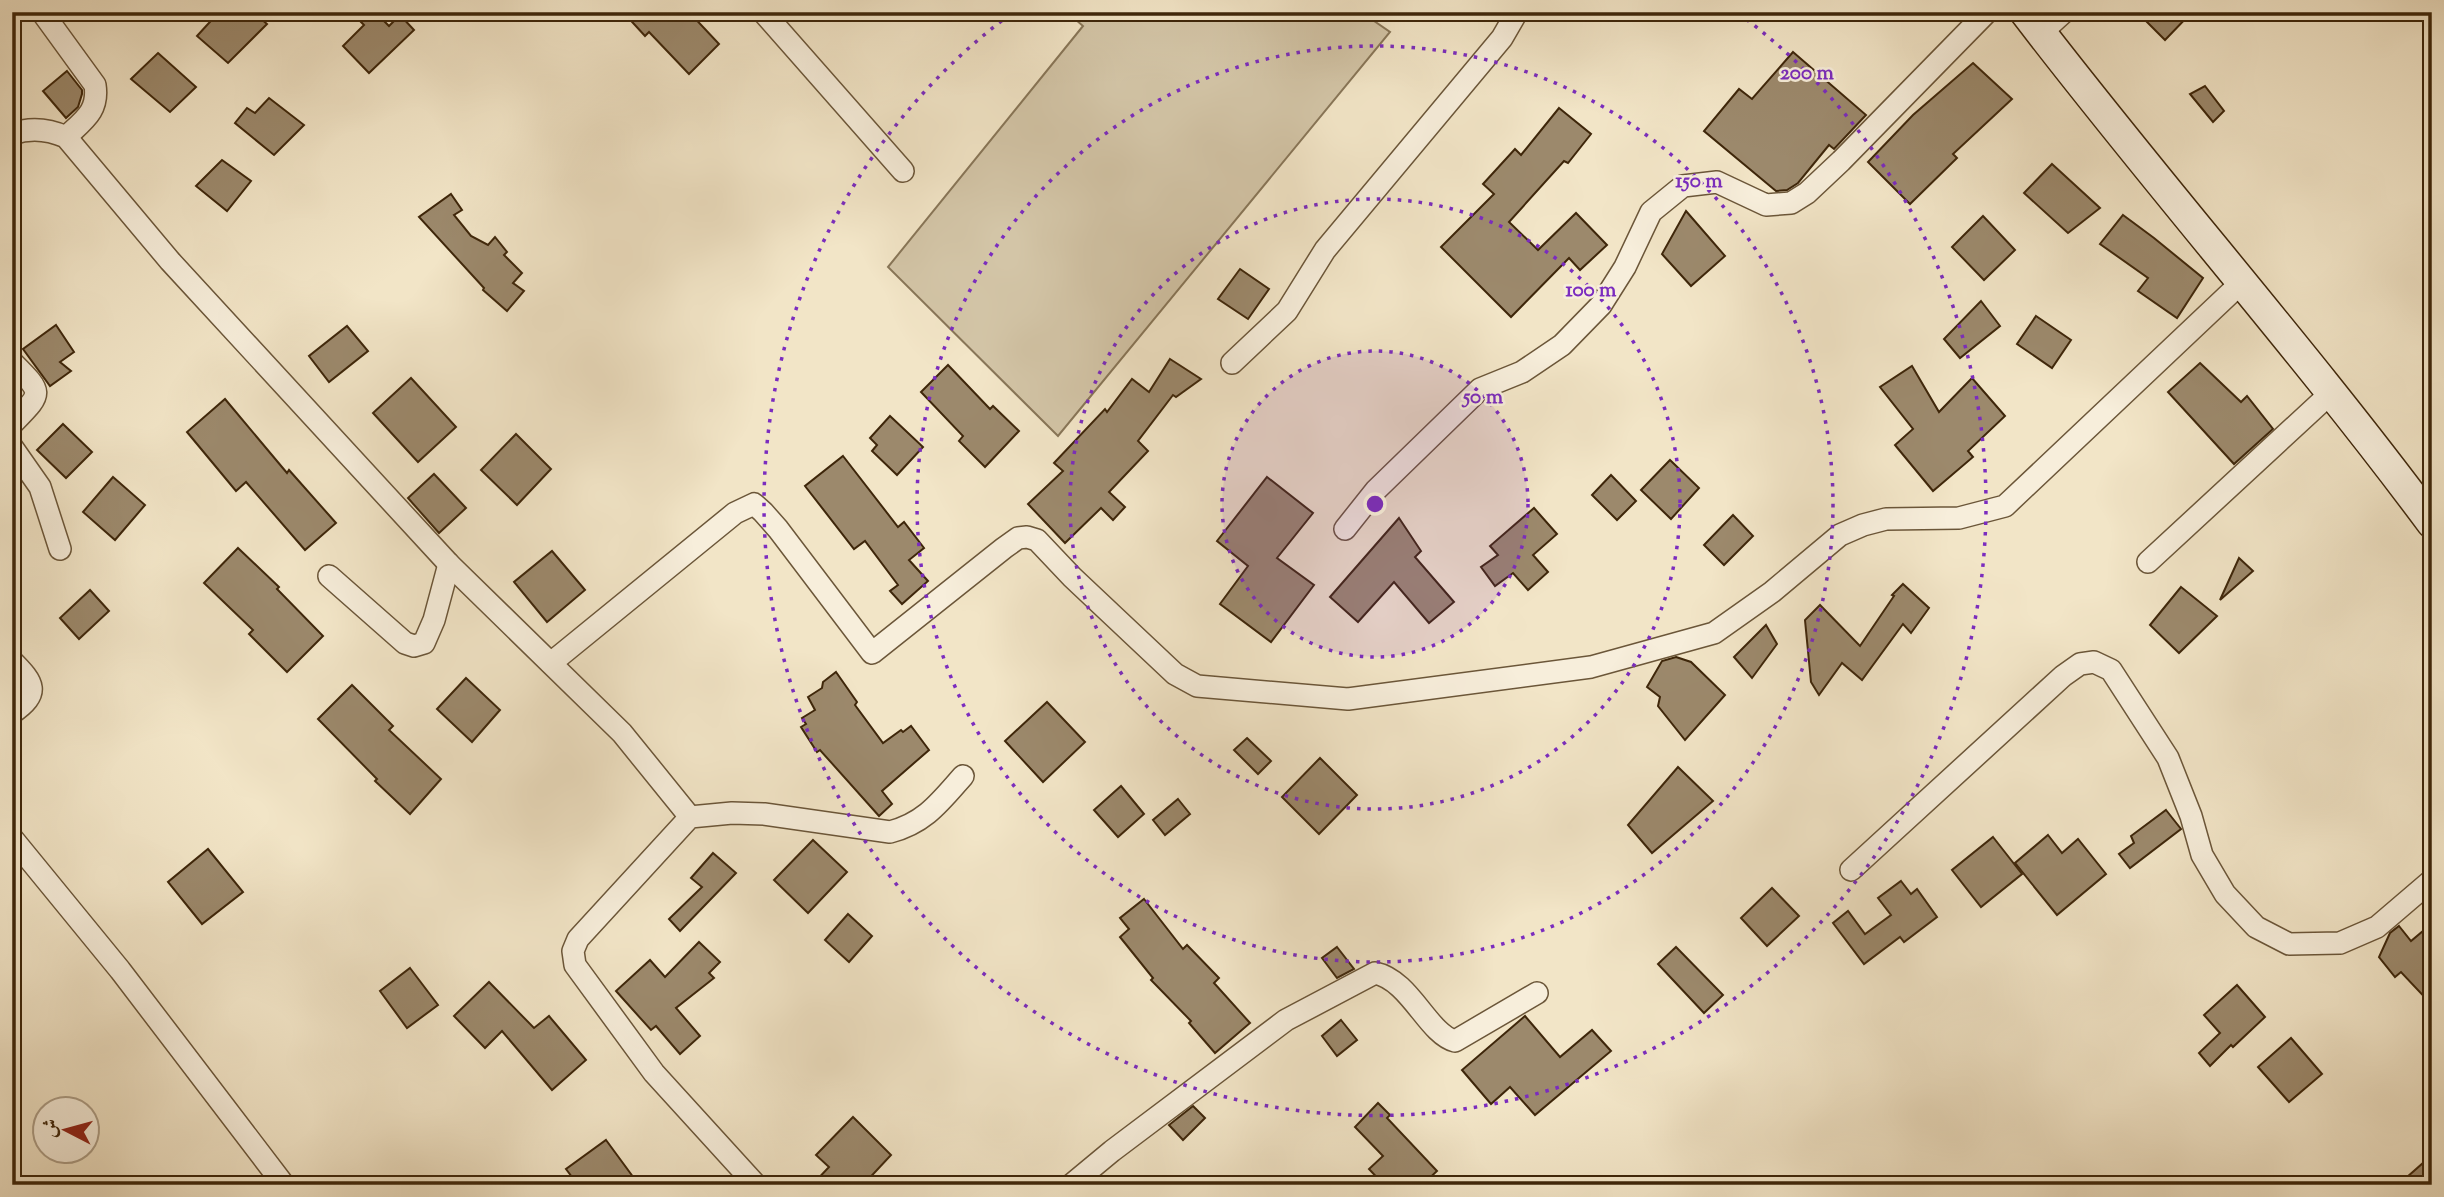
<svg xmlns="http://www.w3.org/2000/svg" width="2444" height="1197" viewBox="0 0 2444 1197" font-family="'Sorts Mill Goudy',Amiri,serif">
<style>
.grass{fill:#d3c5a7;stroke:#887658;stroke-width:2}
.building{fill:#9c896c;stroke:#3e260a;stroke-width:2}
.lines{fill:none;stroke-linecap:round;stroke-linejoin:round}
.street-casing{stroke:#6b5639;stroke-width:24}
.secondary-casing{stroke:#3e260a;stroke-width:33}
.street{stroke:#f7eedb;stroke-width:21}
.secondary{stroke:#f7eedb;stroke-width:30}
.ring{fill:none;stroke:#7b2cbf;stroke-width:3.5;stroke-dasharray:3.5 7}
.centre{fill:#7b2cbf;stroke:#f7eedb;stroke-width:3.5}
.ring-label{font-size:21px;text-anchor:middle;font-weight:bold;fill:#7b2cbf;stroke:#f7eedb;stroke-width:5;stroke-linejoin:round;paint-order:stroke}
</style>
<rect width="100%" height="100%" fill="#f2e5c7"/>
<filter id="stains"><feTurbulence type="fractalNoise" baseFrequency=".00286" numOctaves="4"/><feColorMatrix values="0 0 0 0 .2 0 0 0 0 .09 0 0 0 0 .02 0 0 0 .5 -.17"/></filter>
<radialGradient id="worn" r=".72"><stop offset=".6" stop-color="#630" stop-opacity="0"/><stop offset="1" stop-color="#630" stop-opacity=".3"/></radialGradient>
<!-- grass -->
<path class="grass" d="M1067 12H1361L1390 32 1058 436 888 267 1083 26Z"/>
<!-- building -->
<g class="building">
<path d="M219 12H253L267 24 228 63 197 36Z"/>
<path d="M351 12H375L389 26 400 15 414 30 369 73 343 46 364 25Z"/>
<path d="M623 12H689L719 44 689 74 649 32 645 36Z"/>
<path d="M2137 12H2192L2165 40Z"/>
<path d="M1793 52 1866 115 1834 149 1829 145 1798 183 1787 190 1776 191 1704 131 1739 89 1752 99Z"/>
<path d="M158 53 196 87 170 112 131 79Z"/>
<path d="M1973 63 2012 99 1953 154 1957 158 1910 204 1868 162 1913 115Z"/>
<path d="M67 71 82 90V94L78 107 66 118 43 91Z"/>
<path d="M2205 86 2224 111 2213 122 2190 94Z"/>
<path d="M269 98 304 125 274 155 235 123 247 108 255 113Z"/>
<path d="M1559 108 1591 134 1568 163 1564 161 1509 222 1538 250 1576 213 1607 245 1580 270 1569 258 1511 317 1441 247 1494 194 1483 184 1515 149 1521 155Z"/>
<path d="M222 160 251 181 227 211 196 186Z"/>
<path d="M2052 164 2100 208 2068 233 2024 193Z"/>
<path d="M451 194 462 210 454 215 471 236 488 245 495 237 507 252 504 255 522 273 513 283 524 291 507 311 483 290 484 288 419 217Z"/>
<path d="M1686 211 1725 256 1691 286 1662 254Z"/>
<path d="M2123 215 2154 238 2203 278 2177 318 2138 291 2148 278 2100 244Z"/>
<path d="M1983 216 2015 250 1984 280 1952 247Z"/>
<path d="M1240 269 1269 289 1248 319 1218 299Z"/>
<path d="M1981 301 2000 326 1960 358 1944 339Z"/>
<path d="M2036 316 2071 340 2052 368 2017 344Z"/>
<path d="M56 325 74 352 60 362 71 371 50 386 23 349Z"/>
<path d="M347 326 368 351 329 382 309 356Z"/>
<path d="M1170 359 1201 379 1176 397 1173 395 1138 441 1148 451 1109 492 1125 507 1113 520 1101 508 1065 543 1028 504 1063 471 1054 463 1105 409 1107 412 1132 379 1149 392Z"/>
<path d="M2200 363 2241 402 2247 396 2273 429 2234 464 2168 392Z"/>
<path d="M948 365 990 409 993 406 1019 431 985 467 959 441 963 436 921 392Z"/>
<path d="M1912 366 1939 412 1972 378 2005 416 1968 451 1973 457 1933 491 1895 445 1913 429 1880 387Z"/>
<path d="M411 378 456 427 418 462 373 413Z"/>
<path d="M225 399 287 473 289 470 336 523 305 550 246 482 236 491 187 432Z"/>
<path d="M890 416 923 447 897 475 872 451 877 445 870 438Z"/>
<path d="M63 424 92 452 66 478 37 450Z"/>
<path d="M516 434 551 469 517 505 481 470Z"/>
<path d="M843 456 898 527 904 522 924 548 909 560 928 581 902 604 890 591 898 585 865 541 854 549 805 486Z"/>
<path d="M1670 460 1699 488 1671 519 1641 490Z"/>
<path d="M434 474 466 508 439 533 408 498Z"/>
<path d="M1611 475 1636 501 1617 520 1592 495Z"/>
<path d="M113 477 145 505 115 540 83 512Z"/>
<path d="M1267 477 1313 513 1277 558 1314 585 1271 642 1220 604 1248 566 1217 541Z"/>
<path d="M1534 508 1557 534 1533 555 1548 572 1528 590 1513 573 1495 586 1481 567 1498 555 1490 546Z"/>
<path d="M1733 515 1753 536 1724 565 1704 545Z"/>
<path d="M1399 518 1421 551 1415 557 1454 602 1429 623 1394 582 1358 622 1330 597Z"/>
<path d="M238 548 279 587 277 589 323 636 287 672 249 634 253 630 204 583Z"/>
<path d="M552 551 585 590 547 622 514 582Z"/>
<path d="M2239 558 2253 571 2220 600Z"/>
<path d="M1903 584 1929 608 1911 633 1903 624 1862 680 1842 663 1819 695 1811 682 1805 620 1820 605 1860 646 1894 596 1892 595Z"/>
<path d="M2181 587 2217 616 2179 653 2150 625Z"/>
<path d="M90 590 109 611 79 639 60 618Z"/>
<path d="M1766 625 1777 644 1752 678 1734 657Z"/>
<path d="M1676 657 1691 662 1725 695 1685 740 1658 706 1660 697 1647 687 1662 661Z"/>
<path d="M836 672 857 702 855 705 883 743 901 730 903 732 911 726 929 750 882 791 892 804 879 816 820 750 817 752 801 727 806 724 802 718 815 710 808 697 822 688 823 682Z"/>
<path d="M466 678 500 710 472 742 437 709Z"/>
<path d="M352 685 393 726 389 730 441 779 410 814 375 781 377 779 318 719Z"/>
<path d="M1047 702 1085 742 1043 782 1005 741Z"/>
<path d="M1247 738 1271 761 1258 774 1234 750Z"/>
<path d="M1320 758 1357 795 1319 834 1282 797Z"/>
<path d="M1678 767 1713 801 1652 853 1628 825Z"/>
<path d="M1121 786 1144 814 1118 837 1094 810Z"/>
<path d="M1178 799 1190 814 1165 835 1153 820Z"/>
<path d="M2166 810 2181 829 2130 868 2119 854 2134 843 2131 836Z"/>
<path d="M2048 835 2062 853 2078 839 2106 874 2057 915 2015 863Z"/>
<path d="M1993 837 2022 874 1981 907 1952 870Z"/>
<path d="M813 840 847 872 808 913 774 880Z"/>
<path d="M208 849 243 892 202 924 168 882Z"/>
<path d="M713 853 736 873 680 931 669 919 702 887 691 878Z"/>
<path d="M1901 881 1911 894 1917 889 1937 917 1904 942 1900 937 1864 964 1833 923 1848 911 1865 934 1891 915 1878 898Z"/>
<path d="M1772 888 1799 916 1767 946 1741 918Z"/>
<path d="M1144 899 1183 949 1187 945 1219 978 1214 983 1250 1023 1215 1053 1189 1023 1191 1021 1151 980 1153 978 1120 937 1129 929 1120 918Z"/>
<path d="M848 914 872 936 849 962 825 940Z"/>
<path d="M2399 926 2411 941 2423 931 2432 942V1005L2401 972 2395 977 2379 957 2390 933Z"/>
<path d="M699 942 720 962 709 973 714 978 676 1008 700 1036 680 1054 656 1026 651 1030 616 991 650 960 665 977Z"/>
<path d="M1337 947 1354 969 1337 978 1322 958Z"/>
<path d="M1676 947 1723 995 1704 1013 1658 964Z"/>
<path d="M410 968 438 1005 407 1028 380 991Z"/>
<path d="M489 982 534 1028 549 1016 586 1060 552 1090 502 1031 485 1048 454 1016Z"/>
<path d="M2237 985 2265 1017 2233 1047 2231 1045 2210 1066 2199 1053 2220 1033 2204 1015Z"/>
<path d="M1525 1016 1560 1057 1592 1030 1611 1051 1535 1115 1510 1087 1491 1104 1462 1070Z"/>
<path d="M1341 1020 1357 1040 1337 1056 1322 1036Z"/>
<path d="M2291 1038 2322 1074 2289 1102 2258 1067Z"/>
<path d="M1378 1103 1390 1115 1387 1118 1437 1171 1422 1185H1384L1369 1169 1383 1156 1355 1127Z"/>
<path d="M1193 1106 1205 1118 1183 1140 1169 1125Z"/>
<path d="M853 1117 891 1155 863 1185H812L829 1167 816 1155Z"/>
<path d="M606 1140 639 1185H578L566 1169Z"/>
<path d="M2423 1163 2432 1173V1185H2398Z"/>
</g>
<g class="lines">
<defs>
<g id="street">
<path d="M42 12 95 85C99 111 84 120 66 137"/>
<path d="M763 12 903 171"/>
<path d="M2041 33 2064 12"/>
<path d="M12 134C31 127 48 129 66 137L170 261 449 564 622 733 690 817"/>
<path d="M12 362C44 394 43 392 12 424"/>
<path d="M1232 363 1287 311 1325 250 1502 38 1517 12"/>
<path d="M12 447 40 487 60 549"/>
<path d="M1345 529 1376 490 1480 389 1522 372 1562 345 1601 305 1625 267 1651 212 1683 186 1717 182 1766 205 1791 203 1807 193 1841 161 1987 12"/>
<path d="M2148 562 2332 392"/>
<path d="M329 576 405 643 414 646 424 643 434 620 449 564"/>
<path d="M12 661C34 683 41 693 12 713"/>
<path d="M551 663 735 513 754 504 763 512 778 529 872 653 1004 548 1018 538 1027 537 1037 540 1072 577 1175 674 1197 686 1348 699 1591 667 1714 633 1772 592 1840 535 1863 525 1886 519 1959 518 2005 506 2242 282"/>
<path d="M12 838 120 970 284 1185"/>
<path d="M1851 870 2063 676 2080 664 2094 662 2111 670 2168 758 2191 816 2202 855 2225 894 2256 927 2289 944 2340 943 2377 927 2432 880"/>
<path d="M756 1185 654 1073 575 965 573 951 578 939 690 817 732 813 764 814 890 832C925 823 940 802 963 776"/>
<path d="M1071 1185 1112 1151 1286 1020 1375 973C1410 980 1428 1034 1455 1041L1537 993"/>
</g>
<path id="secondary" d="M2025 12C2157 185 2302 348 2432 523"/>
</defs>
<!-- street casing -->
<use href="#street" class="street-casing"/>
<!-- secondary casing -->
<use href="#secondary" class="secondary-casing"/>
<!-- street -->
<use href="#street" class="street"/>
<!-- secondary -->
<use href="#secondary" class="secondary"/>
</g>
<!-- distance rings -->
<circle cx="1375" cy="504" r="153" fill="#7b2cbf" fill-opacity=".12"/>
<g class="ring">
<circle cx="1375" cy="504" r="153"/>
<circle cx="1375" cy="504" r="305"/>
<circle cx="1375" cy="504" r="458"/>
<path d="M1738 13A611 611 0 1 1 1012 13"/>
</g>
<circle cx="1375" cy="504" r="10" class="centre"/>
<g class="ring-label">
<text x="1807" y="79">200 m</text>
<text x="1699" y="187">150 m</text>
<text x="1591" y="296">100 m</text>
<text x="1483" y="403">50 m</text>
</g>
<!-- margin -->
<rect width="2444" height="1197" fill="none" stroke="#f2e5c7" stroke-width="42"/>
<rect x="14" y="14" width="2416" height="1169" fill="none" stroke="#3e260a" stroke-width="3.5"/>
<rect x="21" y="21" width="2402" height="1155" fill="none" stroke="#3e260a" stroke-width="2"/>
<!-- north arrow -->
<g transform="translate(66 1130) rotate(276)"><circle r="33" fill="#f7eedb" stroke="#ad9e87" stroke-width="2"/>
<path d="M0-5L12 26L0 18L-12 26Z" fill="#8f2418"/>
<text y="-10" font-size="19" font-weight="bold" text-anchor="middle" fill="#3e260a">ش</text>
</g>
<rect width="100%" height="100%" filter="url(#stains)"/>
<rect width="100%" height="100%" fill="url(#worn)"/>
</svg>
